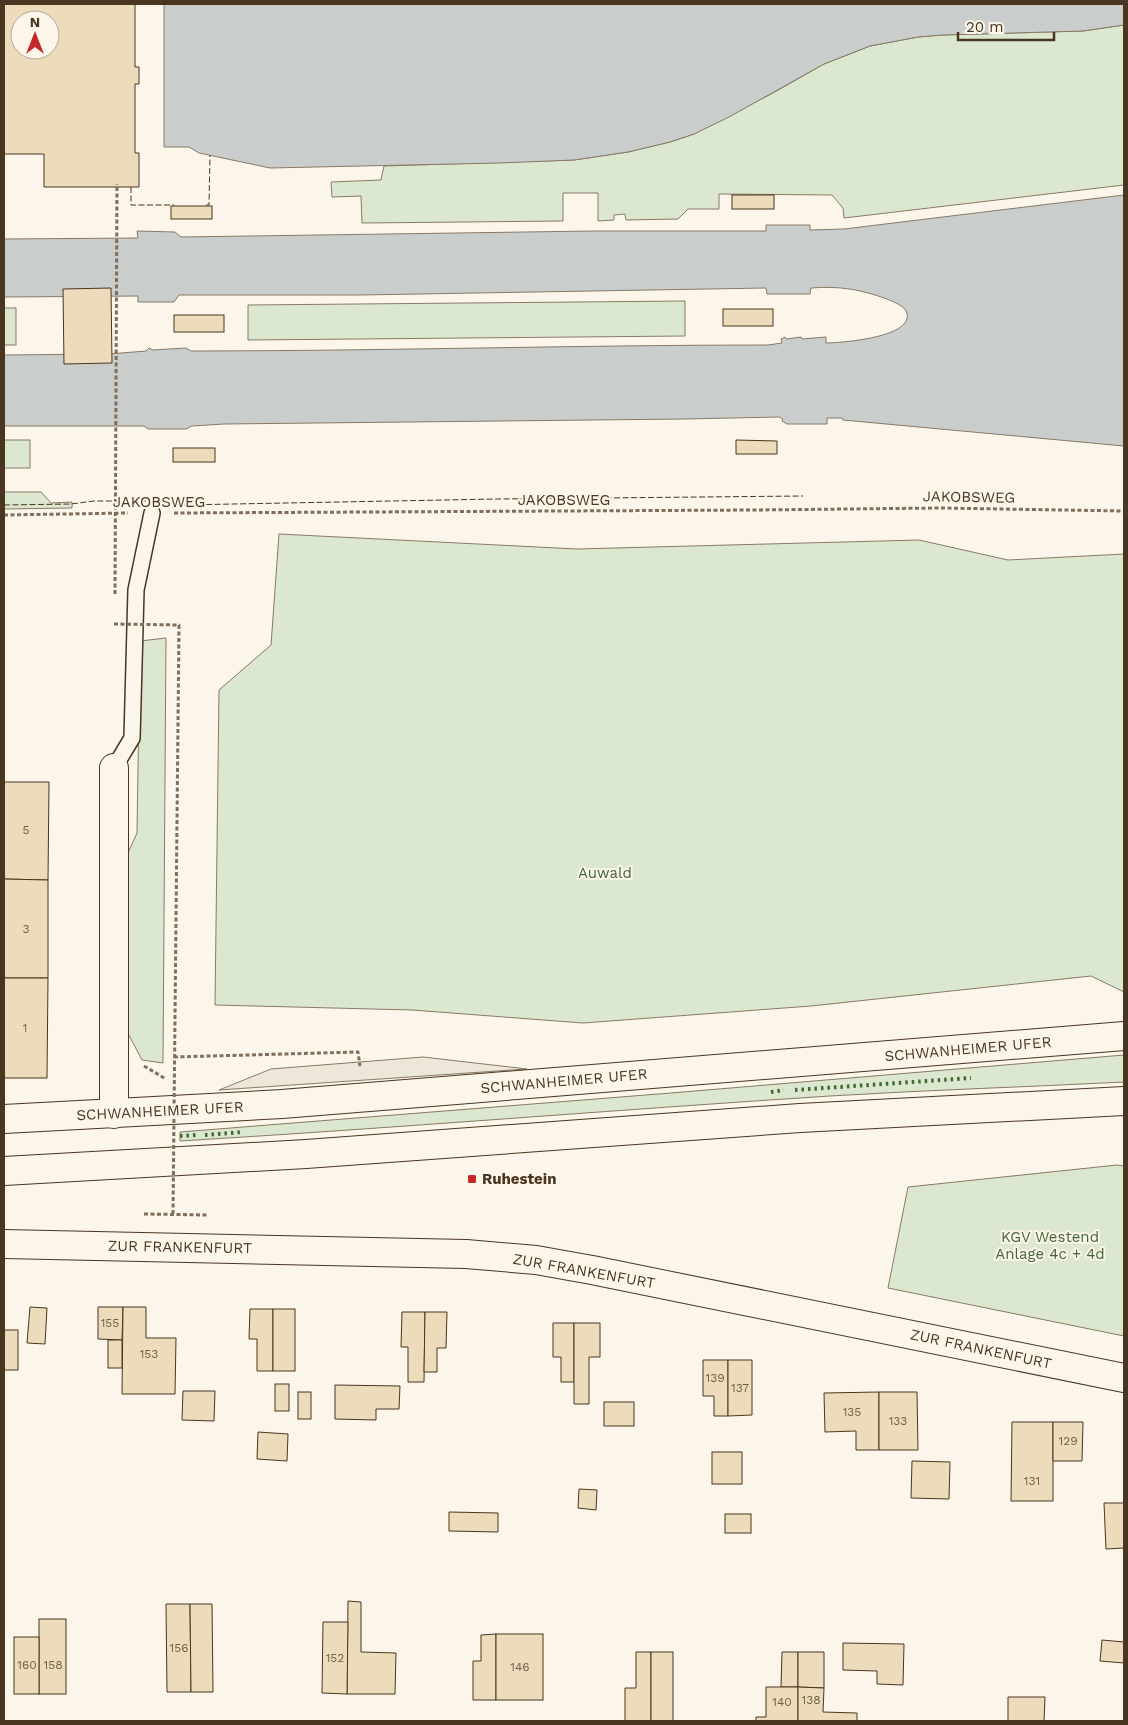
<svg xmlns="http://www.w3.org/2000/svg" width="1128" height="1725" viewBox="0 0 1128 1725" font-family="'Work Sans',sans-serif">
<style>
.green{fill:#dce7d0;stroke:#887966}
.parking{fill:#ede7d9;stroke:#887966}
.water{fill:#c9cecd;stroke:#887966}
.building{fill:#ecdcbc;stroke:#4a3520;fill-rule:evenodd}
.lines{fill:none;stroke-linecap:round;stroke-linejoin:round}
.lane-casing{stroke:#4a3520;stroke-width:18}
.street-casing{stroke:#4a3520;stroke-width:30}
.secondary-casing{stroke:#4a3520;stroke-width:30}
.path{stroke:#7f6f5c;stroke-width:3;stroke-dasharray:4 2.5;stroke-linecap:butt}
.lane{stroke:#fbf6e9;stroke-width:15}
.street{stroke:#fbf6e9;stroke-width:28}
.secondary{stroke:#fbf6e9;stroke-width:28}
.path-bridge{stroke:#7f6f5c;stroke-width:3;stroke-dasharray:4 2.5;stroke-linecap:butt}
.hedge{stroke:#436837;stroke-width:4;stroke-dasharray:2.5 4;stroke-linecap:butt}
.fence{stroke:#4a3520;stroke-width:1;stroke-dasharray:6 2.5;stroke-linecap:butt}
.poi-dot{fill:#c62828;stroke:#fbf6e9;stroke-width:2}
.labels{text-anchor:middle;stroke-width:4;stroke-linejoin:round;paint-order:stroke}
.number-label{font-size:12px;fill:#725f47}
.street-label{font-size:15px;fill:#4a3520;stroke:#fbf6e9}
.park-label{font-size:15px;fill:#436837;stroke:#fbf6e9}
.poi-label{font-size:15px;font-weight:bold;fill:#4a3520;stroke:#fbf6e9;text-anchor:start}
</style>
<rect width="100%" height="100%" fill="#fbf6e9"/>
<!-- green -->
<g class="green">
<path d="M1124 25V185L844 218 843 208 832 195 719 194V209H688L678 219 626 220 625 214 614 215V220L598 221V193H563V221L362 223 361 196 332 197 331 182 381 180 384 166 574 160 628 152 670 142 694 134 773 93 824 64 870 46 918 37 942 35 1083 31Z"/>
<path d="M685 301V336L248 340V305Z"/>
<rect x="4" y="308" width="12" height="37"/>
<rect x="4" y="440" width="26" height="28"/>
<path d="M4 492H41L51 503 72 502V508L4 509Z"/>
<path d="M279 534 577 549 919 540 1008 560 1124 554V992L1091 976 811 1006 583 1023 412 1010 215 1005 219 690 271 645Z"/>
<path d="M166 638 163 1063 142 1060 122 1022 118 875 137 833 140 641Z"/>
<path d="M1124 1055V1082C1026 1087 928 1090 830 1096 613 1110 396 1128 180 1141V1132L671 1093Z"/>
<path d="M1117 1165 1124 1166V1336L888 1288 908 1187Z"/>
</g>
<!-- parking -->
<path class="parking" d="M423 1057 527 1069 219 1090 271 1069Z"/>
<!-- water -->
<g class="water">
<path d="M164 4H1124V25L1083 31 942 35 918 37 870 46 824 64 729 117 694 134 670 142 628 152 574 160 499 163 270 168 199 153 189 147H164Z"/>
<path d="M1124 195V446L843 420 842 418H827V424H787L782 421 783 419 779 417 684 419 224 424 192 426 186 429H148L144 426H4V355L109 354 146 351 149 348 153 350 186 348 191 351C383 351 576 345 768 345L782 343 781 339 785 337 786 339 801 337 802 339 826 337V343C841 343 918 337 906 311 902 301 860 290 849 289 837 287 823 287 811 288L810 294H767L766 288 360 295H179L174 302H138V296L4 297V239L138 238 137 231 175 232 181 237 594 231H766V225H810V230L844 229Z"/>
</g>
<!-- building -->
<g class="building">
<path d="M4 4H139H135V67H139V84H135V153H139V187H44V154H4ZM20 20H50V50H20Z"/>
<rect x="732" y="195" width="42" height="14"/>
<rect x="171" y="206" width="41" height="13"/>
<path d="M111 288 112 363 64 364 63 289Z"/>
<rect x="723" y="309" width="50" height="17"/>
<rect x="174" y="315" width="50" height="17"/>
<path d="M736 440 777 441V454H736Z"/>
<rect x="173" y="448" width="42" height="14"/>
<path d="M4 782H49L48 880 4 879Z"/>
<path d="M4 879 48 880V978H4Z"/>
<path d="M4 978H48L47 1078H4Z"/>
<path d="M30 1307 47 1308 45 1344 27 1343Z"/>
<path d="M98 1307H123L122 1340 98 1339Z"/>
<path d="M123 1307H146V1338H176L175 1394H122Z"/>
<path d="M250 1309H273V1371H257V1339H249Z"/>
<rect x="273" y="1309" width="22" height="62"/>
<path d="M402 1312H425L424 1382H408V1347H401Z"/>
<path d="M425 1312H447L446 1348H437V1372H424Z"/>
<path d="M553 1323H574V1382H561V1357H553Z"/>
<path d="M574 1323H600V1357H589V1404H574Z"/>
<rect x="4" y="1330" width="14" height="40"/>
<rect x="108" y="1340" width="14" height="28"/>
<path d="M703 1360H728V1416H714V1396H703Z"/>
<path d="M728 1360H752V1415L728 1416Z"/>
<rect x="275" y="1384" width="14" height="27"/>
<path d="M335 1385 400 1386 399 1409H376V1420L335 1419Z"/>
<path d="M183 1391H215L214 1421 182 1420Z"/>
<rect x="298" y="1392" width="13" height="27"/>
<path d="M879 1392V1450H856V1431L825 1432 824 1393Z"/>
<path d="M879 1392H917L918 1450H879Z"/>
<rect x="604" y="1402" width="30" height="24"/>
<path d="M1012 1422H1053V1501H1011Z"/>
<path d="M1053 1422H1083L1082 1461H1053Z"/>
<path d="M258 1432 288 1434 287 1461 257 1459Z"/>
<rect x="712" y="1452" width="30" height="32"/>
<path d="M912 1461 950 1462 949 1499 911 1498Z"/>
<path d="M579 1489 597 1490 596 1510 578 1508Z"/>
<path d="M1104 1503H1124V1548L1106 1549Z"/>
<path d="M449 1512 498 1513V1532L449 1531Z"/>
<rect x="725" y="1514" width="26" height="19"/>
<path d="M348 1601 361 1602V1652L396 1653 395 1694H347Z"/>
<path d="M166 1604H190L191 1692H167Z"/>
<path d="M190 1604H212L213 1692H191Z"/>
<rect x="39" y="1619" width="27" height="75"/>
<path d="M323 1622H348L347 1694 322 1693Z"/>
<path d="M496 1634V1700H473V1661H481V1635Z"/>
<rect x="496" y="1634" width="47" height="66"/>
<rect x="14" y="1637" width="25" height="57"/>
<path d="M1102 1640 1124 1642V1663L1100 1661Z"/>
<path d="M843 1643 904 1644 903 1685 877 1684V1671L843 1670Z"/>
<path d="M636 1652H651V1721H625V1688H636Z"/>
<rect x="651" y="1652" width="22" height="69"/>
<path d="M782 1652H798V1687H781Z"/>
<path d="M798 1652H824V1688L798 1687Z"/>
<path d="M766 1687H798V1721H756V1717H766Z"/>
<path d="M798 1687 824 1688 823 1712 857 1713V1721H798Z"/>
<path d="M1008 1697H1045L1044 1721H1008Z"/>
</g>
<g class="lines">
<defs>
<path id="lane" d="M114 768 132 738 136 590 152 513"/>
<g id="street">
<path d="M114 768V1114"/>
<path d="M4 1244 466 1254 536 1260 592 1270 1124 1378"/>
</g>
<g id="secondary">
<path d="M4 1119 282 1104 1124 1036"/>
<path d="M4 1171 306 1154 800 1118 1124 1101"/>
</g>
</defs>
<!-- lane casing -->
<use href="#lane" class="lane-casing"/>
<!-- street casing -->
<use href="#street" class="street-casing"/>
<!-- secondary casing -->
<use href="#secondary" class="secondary-casing"/>
<!-- path -->
<g class="path">
<path d="M174 513 755 510 940 508 1124 511"/>
<path d="M4 515 128 513"/>
<path d="M174 1057 358 1052 360 1066"/>
<path d="M144 1066 166 1079"/>
<path d="M144 1214 207 1215"/>
</g>
<!-- lane -->
<use href="#lane" class="lane"/>
<!-- street -->
<use href="#street" class="street"/>
<!-- secondary -->
<use href="#secondary" class="secondary"/>
<!-- path-bridge -->
<g class="path-bridge">
<path d="M115 594 117 184"/>
<path d="M114 624 179 625 173 1214"/>
</g>
<!-- hedge -->
<g class="hedge">
<path d="M795 1090 971 1078"/>
<path d="M771 1092 784 1090"/>
<path d="M205 1135 242 1132"/>
<path d="M180 1136 196 1135"/>
</g>
<!-- fence -->
<g class="fence">
<path d="M131 187V205H174"/>
<path d="M206 205H209L210 155"/>
<path d="M4 505 71 504 94 501H177L181 505 497 499 803 496"/>
</g>
</g>
<!-- markers -->
<rect class="poi-dot" x="467" y="1174" width="10" height="10" rx="2.5"/>
<g class="labels">
<!-- number labels -->
<g class="number-label">
<text x="26" y="834">5</text>
<text x="26" y="933">3</text>
<text x="25" y="1032">1</text>
<text x="110" y="1327">155</text>
<text x="149" y="1358">153</text>
<text x="715" y="1382">139</text>
<text x="740" y="1392">137</text>
<text x="852" y="1416">135</text>
<text x="898" y="1425">133</text>
<text x="1068" y="1445">129</text>
<text x="1032" y="1485">131</text>
<text x="179" y="1652">156</text>
<text x="335" y="1662">152</text>
<text x="27" y="1669">160</text>
<text x="53" y="1669">158</text>
<text x="520" y="1671">146</text>
<text x="811" y="1704">138</text>
<text x="782" y="1706">140</text>
</g>
<!-- street labels -->
<g class="street-label">
<text transform="translate(969 497) rotate(1)" y="5">JAKOBSWEG</text>
<text x="564" y="505">JAKOBSWEG</text>
<text x="159" y="507">JAKOBSWEG</text>
<text transform="translate(968 1049) rotate(-5)" y="5">SCHWANHEIMER UFER</text>
<text transform="translate(564 1081) rotate(-5)" y="5">SCHWANHEIMER UFER</text>
<text transform="translate(160 1111) rotate(-3)" y="5">SCHWANHEIMER UFER</text>
<text transform="translate(180 1247) rotate(1)" y="5">ZUR FRANKENFURT</text>
<text transform="translate(584 1271) rotate(10)" y="5">ZUR FRANKENFURT</text>
<text transform="translate(981 1349) rotate(12)" y="5">ZUR FRANKENFURT</text>
</g>
<!-- park labels -->
<g class="park-label">
<text x="605" y="878">Auwald</text>
<text x="1050" y="1242">KGV Westend<tspan x="1050" dy="17">Anlage 4c + 4d</tspan></text>
</g>
<!-- poi labels -->
<g class="poi-label">
<text x="482" y="1184">Ruhestein</text>
</g>
</g>
<!-- border -->
<rect width="1128" height="1725" fill="none" stroke="#4a3520" stroke-width="10"/>
<!-- north arrow -->
<g transform="translate(35 35)"><circle r="24" fill="#fbf6e9" stroke="#b4a999"/>
<path d="M0-4L9 19L0 12L-9 19Z" fill="#c62828"/>
<text y="-8" font-size="14" font-weight="bold" text-anchor="middle" fill="#4a3520">N</text>
</g>
<!-- scale -->
<path d="M958 32v8h96v-8" fill="none" stroke="#4a3520" stroke-width="2.5"/>
<text x="966" y="32" font-size="15" fill="#4a3520" stroke="#fbf6e9" stroke-width="4" paint-order="stroke">20 m</text>
</svg>
